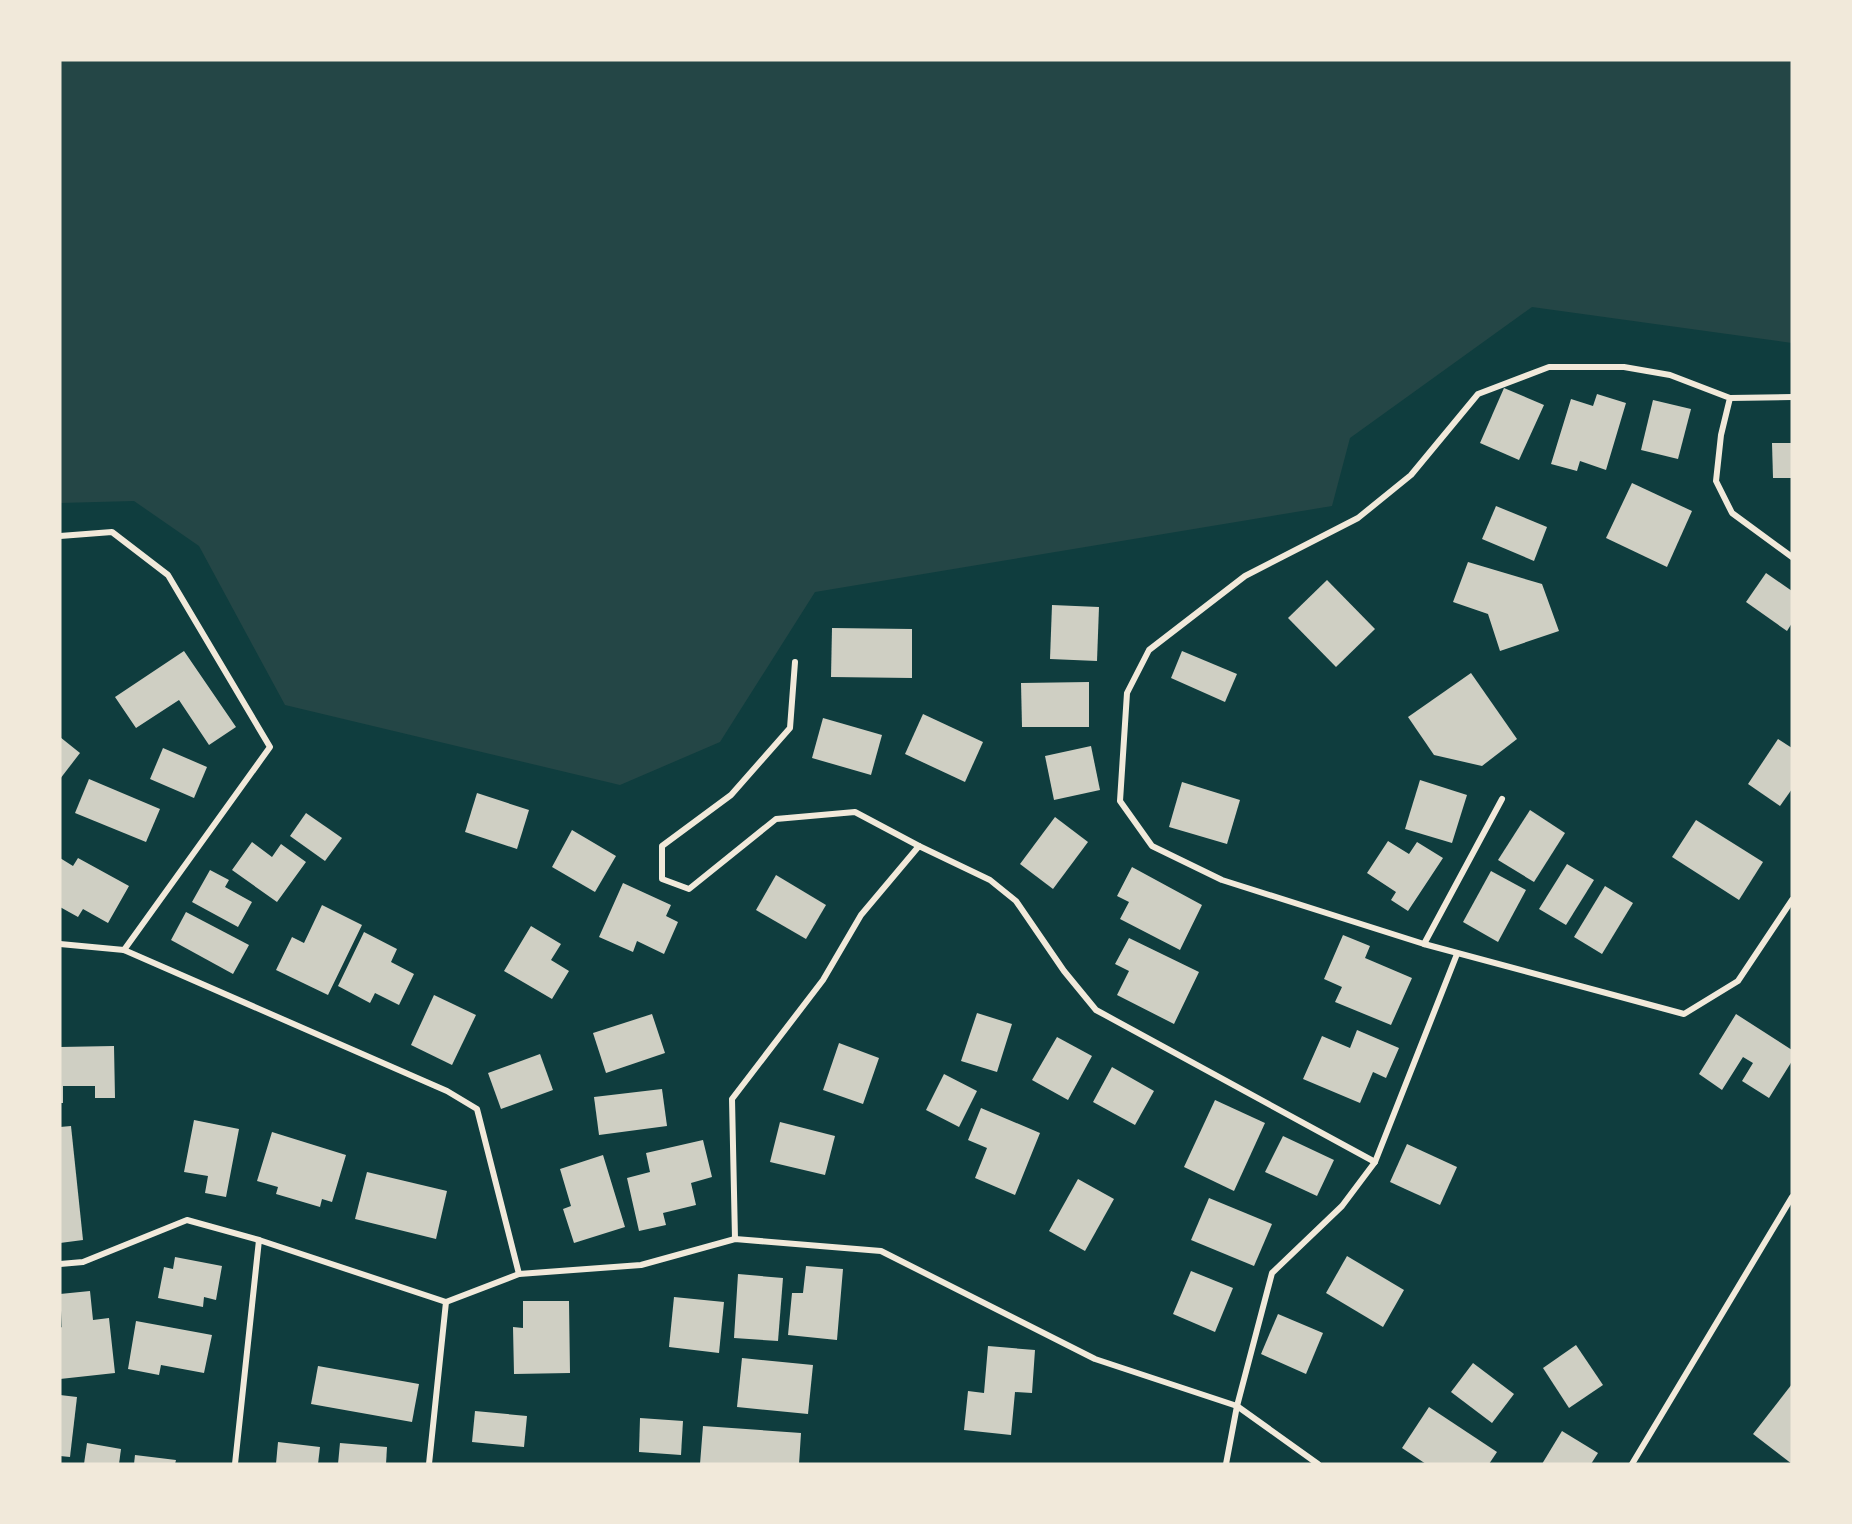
<svg xmlns="http://www.w3.org/2000/svg" width="1852" height="1524" viewBox="0 0 1852 1524" font-family="Commissioner,sans-serif">
<style>
.green{fill:#244646}
.building{fill:#cfcfc3}
.lines{fill:none;stroke-linecap:round;stroke-linejoin:round}
.minor{stroke:#f1e9da;stroke-width:6}
</style>
<rect width="100%" height="100%" fill="#0f3d3e"/>
<!-- green -->
<path class="green" d="M60 60H1792V343L1532 307 1350 438 1332 506 815 592 720 742 620 785 285 705 199 546 134 501 60 503Z"/>
<!-- building -->
<g class="building">
<path d="M1504 388 1544 405 1519 460 1480 443Z"/>
<path d="M1597 394 1626 403 1606 470 1580 461 1577 471 1551 464 1571 399 1593 406Z"/>
<path d="M1653 400 1691 409 1678 459 1641 450Z"/>
<path d="M1772 443H1792V478H1773Z"/>
<path d="M1632 483 1692 511 1667 567 1606 538Z"/>
<path d="M1496 506 1547 527 1534 561 1482 539Z"/>
<path d="M1468 562 1542 584 1559 631 1500 651 1488 614 1453 602Z"/>
<path d="M1766 573 1792 591V623L1787 631 1746 602Z"/>
<path d="M1327 580 1375 629 1336 667 1288 618Z"/>
<path d="M1052 605 1099 607 1097 661 1050 659Z"/>
<path d="M832 628 912 629V678L831 677Z"/>
<path d="M184 651 236 727 209 745 179 700 136 728 115 697Z"/>
<path d="M1182 651 1237 674 1225 702 1171 678Z"/>
<path d="M1471 673 1517 739 1482 766 1434 755 1408 717Z"/>
<path d="M1089 682V727H1022L1021 683Z"/>
<path d="M923 714 983 742 965 782 905 754Z"/>
<path d="M823 718 882 735 871 775 812 758Z"/>
<path d="M60 737 80 753 60 779Z"/>
<path d="M1778 739 1792 748V789L1780 806 1748 784Z"/>
<path d="M1091 746 1100 790 1054 800 1045 756Z"/>
<path d="M163 748 207 767 194 798 150 779Z"/>
<path d="M89 779 160 809 146 842 75 813Z"/>
<path d="M1420 780 1467 795 1452 843 1405 829Z"/>
<path d="M1182 782 1240 800 1227 844 1169 827Z"/>
<path d="M477 793 529 810 517 849 465 832Z"/>
<path d="M1530 810 1565 833 1534 882 1498 860Z"/>
<path d="M306 813 342 838 325 861 290 836Z"/>
<path d="M1055 817 1088 842 1053 889 1020 864Z"/>
<path d="M1696 820 1763 862 1739 900 1672 857Z"/>
<path d="M572 830 616 856 595 892 552 867Z"/>
<path d="M1388 841 1409 854 1417 842 1443 858 1408 911 1391 900 1396 892 1367 873Z"/>
<path d="M252 842 272 857 281 844 306 862 277 902 232 870Z"/>
<path d="M60 858 73 866 78 858 129 886 108 923 83 909 78 917 60 907Z"/>
<path d="M1567 864 1594 880 1566 925 1539 909Z"/>
<path d="M1132 867 1202 905 1180 950 1120 919 1129 902 1117 896Z"/>
<path d="M210 870 229 880 225 887 252 902 238 927 192 902Z"/>
<path d="M1491 871 1526 890 1498 942 1463 922Z"/>
<path d="M776 875 826 905 806 939 756 910Z"/>
<path d="M623 883 671 905 666 916 678 922 664 954 637 941 633 952 599 937Z"/>
<path d="M1605 886 1633 903 1602 954 1574 937Z"/>
<path d="M322 905 362 925 328 995 276 970 292 937 304 943Z"/>
<path d="M186 912 249 945 233 974 171 940Z"/>
<path d="M531 926 561 944 551 960 569 971 552 999 504 971Z"/>
<path d="M364 932 397 949 391 962 414 974 399 1005 375 993 370 1003 338 986Z"/>
<path d="M1343 935 1370 946 1365 958 1412 978 1391 1025 1335 1002 1342 987 1324 979Z"/>
<path d="M1129 938 1199 972 1174 1024 1117 995 1129 971 1115 964Z"/>
<path d="M434 995 476 1015 452 1065 411 1045Z"/>
<path d="M977 1013 1012 1024 997 1072 961 1061Z"/>
<path d="M652 1014 665 1053 606 1073 593 1033Z"/>
<path d="M1736 1014 1792 1050V1061L1769 1098 1742 1081 1753 1063 1743 1057 1722 1090 1699 1074Z"/>
<path d="M1357 1030 1399 1048 1386 1078 1373 1072 1360 1103 1303 1079 1322 1036 1350 1048Z"/>
<path d="M1057 1037 1092 1056 1068 1100 1032 1080Z"/>
<path d="M839 1043 879 1058 863 1104 823 1090Z"/>
<path d="M114 1046 115 1098H95V1086H63V1103H60V1047Z"/>
<path d="M540 1054 553 1090 501 1109 488 1073Z"/>
<path d="M1112 1067 1154 1091 1135 1125 1093 1102Z"/>
<path d="M944 1074 977 1091 959 1127 926 1110Z"/>
<path d="M662 1089 667 1126 599 1135 594 1097Z"/>
<path d="M1215 1100 1265 1123 1234 1191 1184 1167Z"/>
<path d="M981 1108 1040 1133 1015 1195 975 1178 987 1148 968 1140Z"/>
<path d="M194 1120 239 1129 226 1197 205 1193 208 1176 184 1172Z"/>
<path d="M780 1122 835 1136 825 1175 770 1162Z"/>
<path d="M71 1126 83 1240 60 1243V1127Z"/>
<path d="M272 1132 346 1155 332 1202 322 1199 320 1207 276 1194 278 1187 257 1181Z"/>
<path d="M1283 1136 1334 1160 1317 1196 1265 1172Z"/>
<path d="M703 1140 712 1177 691 1183 696 1205 663 1213 666 1225 639 1231 627 1178 650 1172 646 1153Z"/>
<path d="M1407 1144 1457 1167 1440 1205 1390 1182Z"/>
<path d="M603 1155 625 1227 574 1243 563 1209 571 1206 560 1169Z"/>
<path d="M367 1172 447 1191 436 1239 355 1219Z"/>
<path d="M1078 1179 1114 1199 1085 1251 1049 1231Z"/>
<path d="M1209 1198 1272 1224 1254 1266 1191 1240Z"/>
<path d="M1347 1256 1404 1290 1383 1327 1326 1293Z"/>
<path d="M175 1257 222 1266 216 1300 204 1297 203 1307 158 1298 164 1267 173 1269Z"/>
<path d="M806 1266 843 1269 837 1340 788 1335 792 1293H803Z"/>
<path d="M1191 1271 1233 1288 1215 1332 1173 1314Z"/>
<path d="M738 1274 783 1278 778 1341 734 1338Z"/>
<path d="M90 1291 93 1320 109 1318 115 1373 60 1379V1328L62 1327 60 1294Z"/>
<path d="M674 1297 724 1302 719 1353 669 1347Z"/>
<path d="M523 1301H569L570 1373 514 1374 513 1327 523 1328Z"/>
<path d="M1278 1314 1323 1333 1306 1374 1261 1354Z"/>
<path d="M136 1321 212 1335 204 1373 161 1365 159 1375 128 1369Z"/>
<path d="M1576 1345 1603 1385 1569 1408 1543 1368Z"/>
<path d="M988 1346 1035 1350 1032 1393 1015 1392 1011 1435 964 1430 968 1391 984 1393Z"/>
<path d="M742 1358 813 1365 808 1414 737 1407Z"/>
<path d="M1473 1363 1514 1394 1492 1423 1451 1392Z"/>
<path d="M318 1366 419 1384 412 1422 311 1404Z"/>
<path d="M1792 1384V1464L1753 1434Z"/>
<path d="M60 1395 77 1397 70 1457 60 1456Z"/>
<path d="M1429 1407 1497 1452 1489 1464H1426L1402 1448Z"/>
<path d="M475 1411 527 1416 524 1447 472 1442Z"/>
<path d="M640 1418 683 1421 681 1455 639 1452Z"/>
<path d="M703 1426 801 1433 799 1464 768 1463V1464H700Z"/>
<path d="M1562 1431 1598 1453 1591 1464H1542Z"/>
<path d="M278 1442 320 1447 318 1464H276Z"/>
<path d="M87 1443 121 1449 119 1464H84Z"/>
<path d="M340 1443 387 1447 386 1464H338Z"/>
<path d="M135 1455 176 1460 175 1464H134Z"/>
</g>
<g class="lines">
<!-- minor -->
<g class="minor">
<path d="M1730 398 1792 397"/>
<path d="M60 536 112 532 168 575 270 747 124 950"/>
<path d="M1792 557 1732 513 1716 481 1721 435 1730 398 1670 375 1624 367H1549L1478 394 1411 475 1358 518 1245 576 1149 650 1127 693 1120 801 1152 846 1222 880 1424 944 1684 1014 1738 981 1792 900"/>
<path d="M795 662 790 728 731 795 662 846V879L689 889 776 819 855 812 919 846"/>
<path d="M60 944 124 950 447 1091 477 1109 519 1274"/>
<path d="M1424 944 1502 799"/>
<path d="M735 1239 732 1099 823 980 861 915 919 846 990 880 1016 901 1064 971 1096 1010 1375 1162"/>
<path d="M60 1264 83 1262 187 1220 259 1240"/>
<path d="M235 1464 259 1240 446 1302 519 1274 641 1265 735 1239 881 1251 1095 1359 1237 1406 1318 1464"/>
<path d="M429 1464 446 1302"/>
<path d="M1226 1464 1237 1406 1272 1273 1342 1206 1375 1162 1457 954"/>
<path d="M1632 1464 1792 1197"/>
</g>
</g>
<!-- border -->
<rect width="1852" height="1524" fill="none" stroke="#f1e9da" stroke-width="123"/>
</svg>
